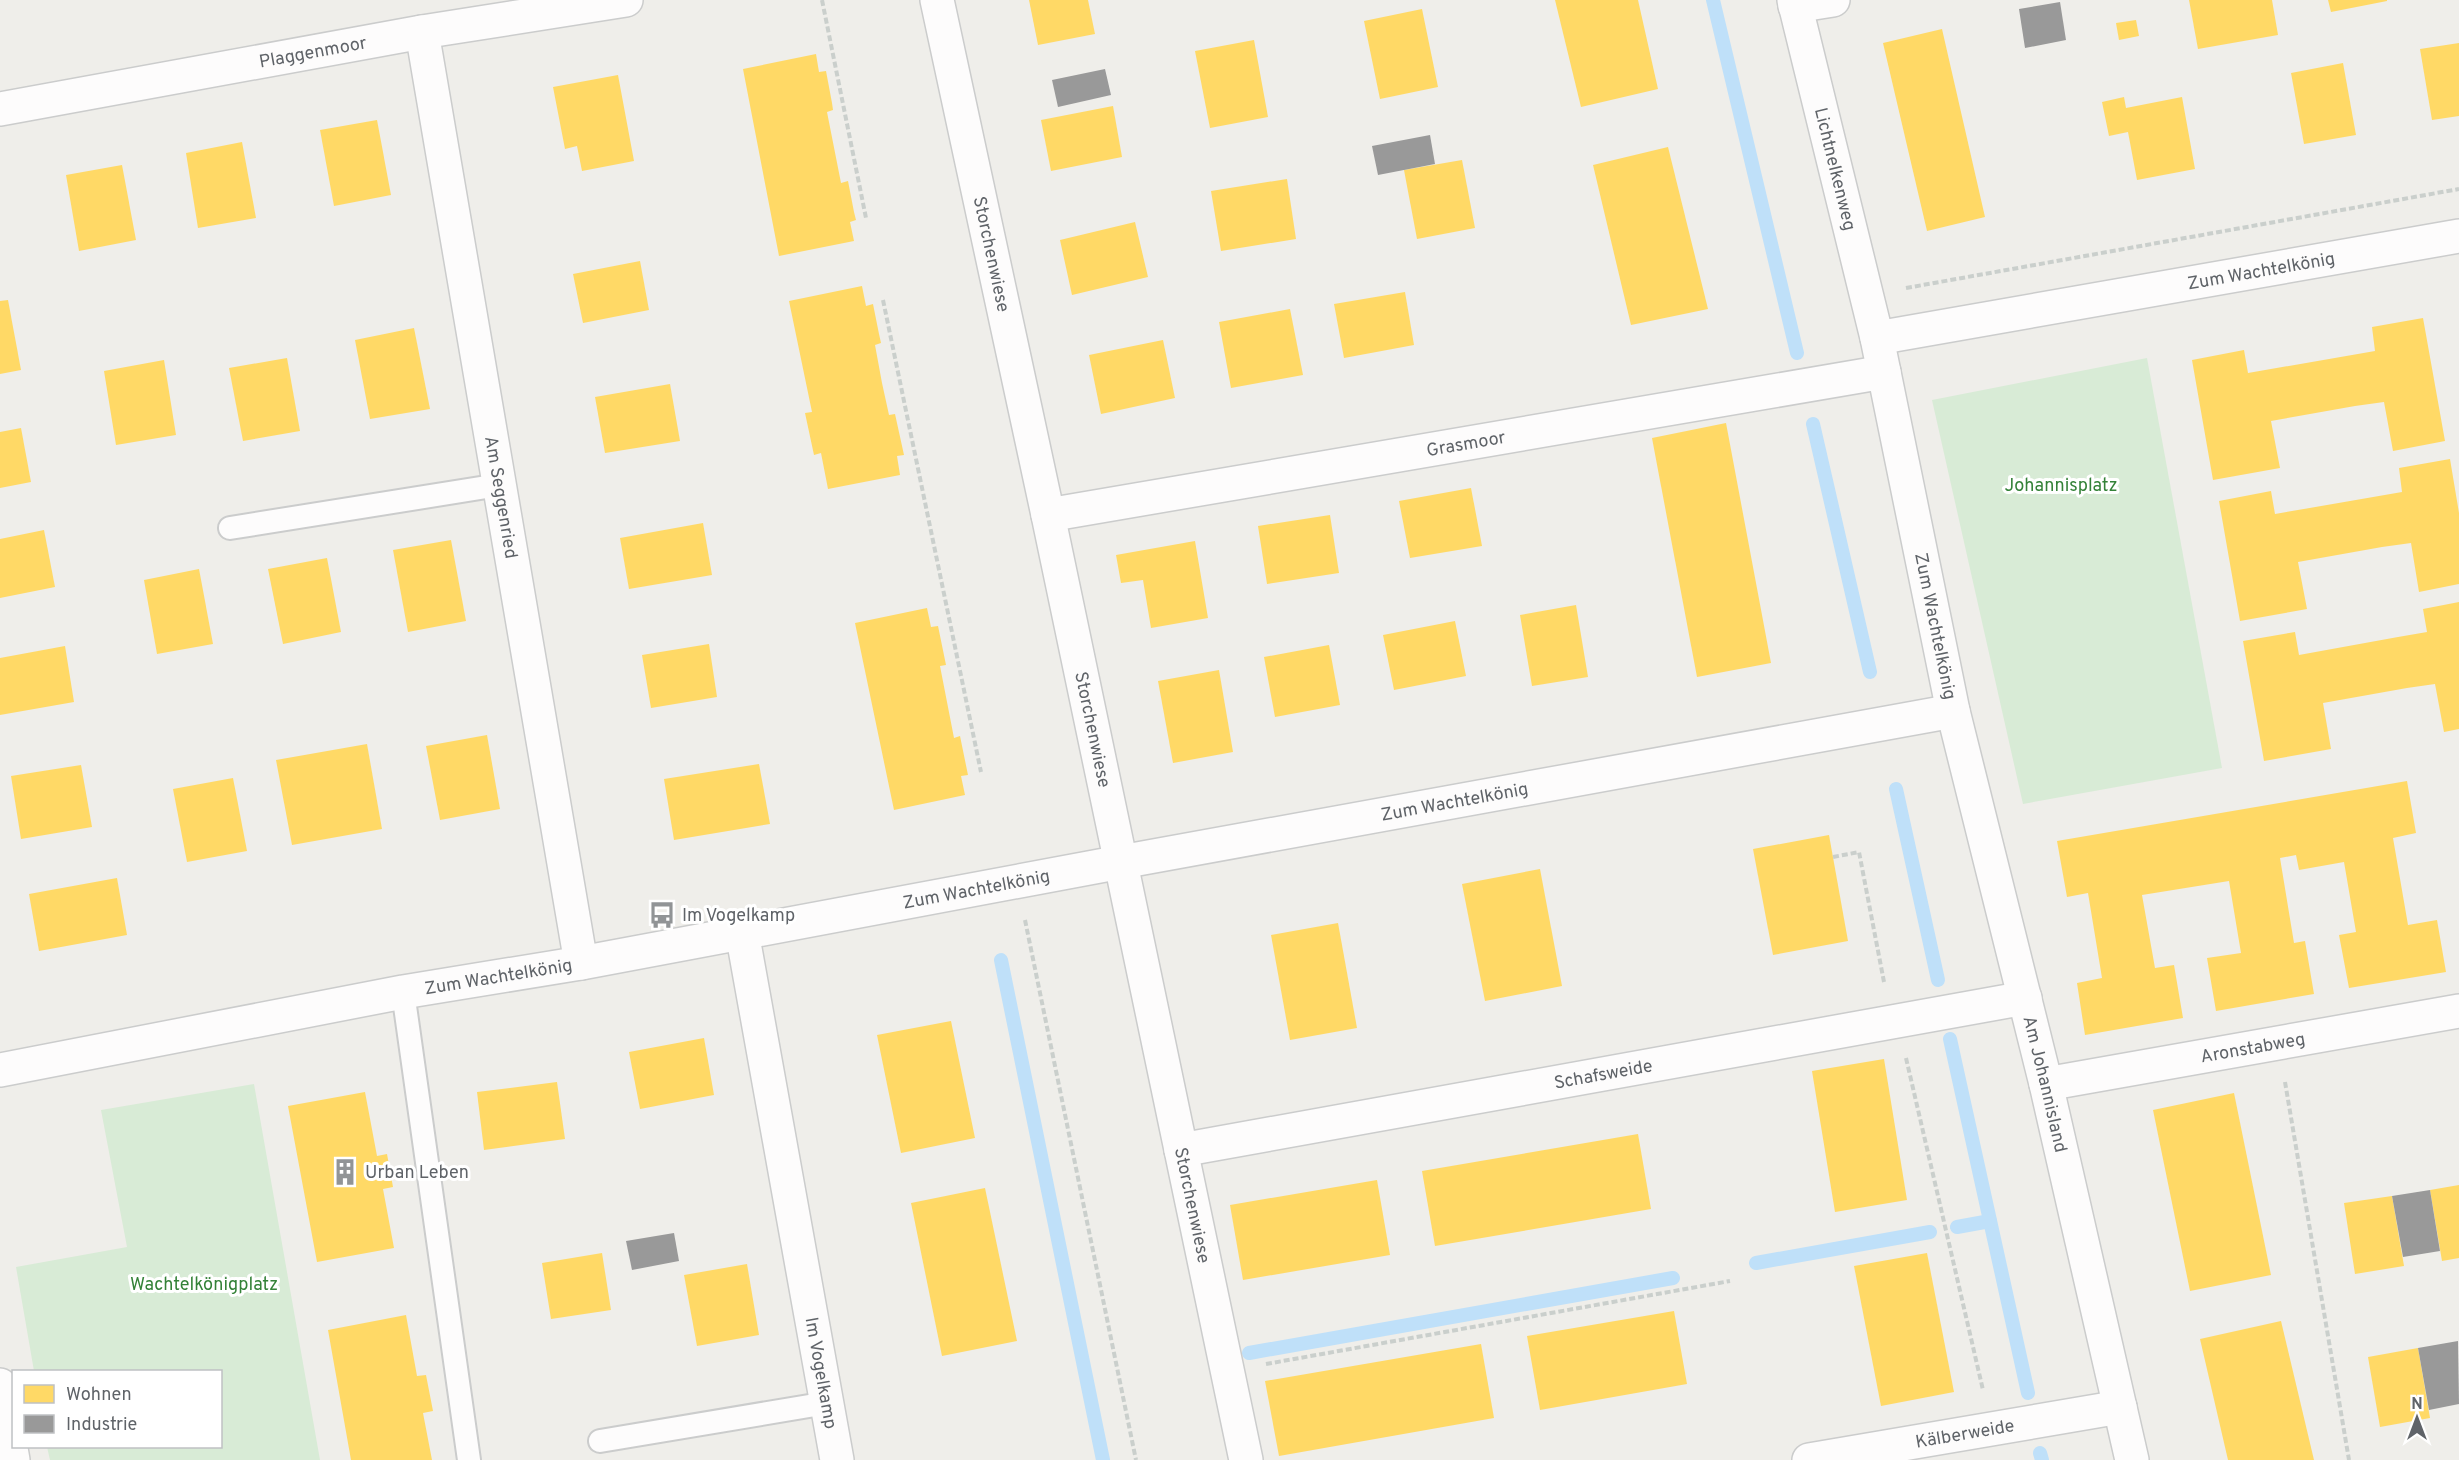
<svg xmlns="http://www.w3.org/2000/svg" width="2459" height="1460" viewBox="0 0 2459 1460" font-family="Overpass,sans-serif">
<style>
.green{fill:#d8ebd6}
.homes{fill:#ffd966}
.industry{fill:#999}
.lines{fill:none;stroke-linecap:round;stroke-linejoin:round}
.stream{stroke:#bfe0f9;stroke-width:14}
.service-casing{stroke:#cbcccc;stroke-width:26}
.minor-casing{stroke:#cbcccc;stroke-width:36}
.path{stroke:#cacfcc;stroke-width:4;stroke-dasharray:6 3;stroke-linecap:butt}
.service{stroke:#fdfcfc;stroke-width:22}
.minor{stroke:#fdfcfc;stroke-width:33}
.labels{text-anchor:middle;stroke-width:6;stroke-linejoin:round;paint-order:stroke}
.street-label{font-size:18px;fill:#5f6368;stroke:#fff}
.park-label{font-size:18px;fill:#348238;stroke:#fff}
.poi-label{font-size:18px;fill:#5f6368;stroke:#fff;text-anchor:start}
</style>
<rect width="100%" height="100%" fill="#efeeea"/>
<!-- green -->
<g class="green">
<path d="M2147 358 2222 768 2023 804 1932 400Z"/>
<path d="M254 1084 320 1460H50L47 1447 220 1446V1372L34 1371 16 1267 127 1247 101 1110Z"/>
</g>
<!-- homes -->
<g class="homes">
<path d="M1029 0H1088L1095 34 1038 45Z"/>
<path d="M1555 0H1638L1658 89 1581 107Z"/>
<path d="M2189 0H2272L2278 35 2198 49Z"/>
<path d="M2328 0H2387V1L2331 12Z"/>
<path d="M1422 9 1438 87 1380 99 1364 21Z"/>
<path d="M2136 20 2139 36 2119 40 2116 23Z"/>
<path d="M1942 29 1985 217 1927 231 1883 43Z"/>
<path d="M1254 40 1268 117 1210 128 1195 51Z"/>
<path d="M2459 43V116L2432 120 2420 49Z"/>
<path d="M816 54 819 72 826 71 832 103 833 110 827 112 841 183 848 181 854 212 856 220 850 222 854 241 779 256 743 69Z"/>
<path d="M2343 63 2356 135 2304 144 2291 73Z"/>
<path d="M618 75 634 161 582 171 577 146 565 149 553 87Z"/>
<path d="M2124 97 2126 108 2182 97 2195 169 2137 180 2128 132 2109 136 2102 102Z"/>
<path d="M1113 106 1122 157 1051 171 1041 120Z"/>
<path d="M377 120 391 195 334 206 320 130Z"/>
<path d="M242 142 256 218 198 228 186 153Z"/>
<path d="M1668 147 1708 309 1631 325 1593 165Z"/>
<path d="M1462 160 1475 228 1417 239 1404 170Z"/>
<path d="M122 165 136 240 79 251 66 175Z"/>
<path d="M1287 179 1296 239 1221 251 1211 191Z"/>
<path d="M1135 222 1148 277 1072 295 1060 240Z"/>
<path d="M640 261 649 310 583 323 573 274Z"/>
<path d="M862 286 866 306 873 304 879 334 881 343 875 345 882 383 889 415 895 414 904 455 897 456 900 475 828 489 821 453 814 455 805 413 812 412 789 301Z"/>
<path d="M1405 292 1414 345 1344 358 1334 304Z"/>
<path d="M8 300 21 370 0 374V301Z"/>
<path d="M1290 309 1303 375 1231 388 1219 322Z"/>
<path d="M2423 318 2445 441 2393 451 2384 402 2355 406 2271 421 2280 468 2213 480 2192 360 2244 350 2248 373 2375 351 2372 327Z"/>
<path d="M414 328 430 409 370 419 355 340Z"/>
<path d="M1163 340 1175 398 1101 414 1089 355Z"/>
<path d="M287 358 300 431 243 441 229 368Z"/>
<path d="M164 360 176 435 116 445 104 371Z"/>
<path d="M670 384 680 441 605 453 595 397Z"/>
<path d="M1726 423 1771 663 1697 677 1652 438Z"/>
<path d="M21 428 31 482 0 488V432Z"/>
<path d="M2450 459 2459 513V584L2419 592 2411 543 2382 547 2298 562 2307 609 2240 621 2219 501 2271 491 2275 514 2402 492 2399 468Z"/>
<path d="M1471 488 1482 546 1410 558 1399 501Z"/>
<path d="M1330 515 1339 573 1267 584 1258 526Z"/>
<path d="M703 523 712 575 629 589 620 538Z"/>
<path d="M44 530 55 587 0 598V539Z"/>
<path d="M451 540 466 621 408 632 393 550Z"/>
<path d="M1195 541 1208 618 1151 628 1143 580 1121 583 1116 555Z"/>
<path d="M327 558 341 632 283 644 268 569Z"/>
<path d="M199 569 213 644 157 654 144 580Z"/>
<path d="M2459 602V729L2444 732 2435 684 2407 688 2323 703 2331 749 2264 761 2243 641 2295 632 2299 655 2398 637 2427 632 2423 609Z"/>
<path d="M1576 605 1588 677 1532 686 1520 615Z"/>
<path d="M927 608 931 627 938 626 946 665 940 666 954 738 960 736 968 775 961 776 965 795 894 810 855 623Z"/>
<path d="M1455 621 1466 676 1394 690 1383 635Z"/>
<path d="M709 644 717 697 651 708 642 655Z"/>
<path d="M1329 645 1340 705 1275 717 1264 657Z"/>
<path d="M65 646 74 702 0 715V658Z"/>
<path d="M1219 670 1233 752 1173 763 1158 681Z"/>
<path d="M487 735 500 809 440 820 426 746Z"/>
<path d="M367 744 382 829 292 845 276 760Z"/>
<path d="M759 764 770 824 674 840 664 779Z"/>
<path d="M81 765 92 827 21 839 11 776Z"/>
<path d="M233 778 247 851 187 862 173 789Z"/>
<path d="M2407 781 2416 833 2393 838 2408 925 2437 920 2446 972 2349 988 2339 935 2356 932 2344 862 2299 870 2296 855 2280 858 2294 943 2305 941 2314 994 2216 1011 2207 958 2241 953 2229 881 2142 895 2155 968 2174 965 2183 1018 2085 1035 2077 983 2102 978 2088 893 2067 897 2057 841Z"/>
<path d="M1829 835 1848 941 1773 955 1753 849Z"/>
<path d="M1540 869 1562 986 1485 1001 1462 884Z"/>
<path d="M117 878 127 935 39 951 29 894Z"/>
<path d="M1338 923 1357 1028 1290 1040 1271 935Z"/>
<path d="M951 1021 975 1138 901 1153 877 1035Z"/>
<path d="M704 1038 714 1095 640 1109 629 1052Z"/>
<path d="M1884 1059 1907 1200 1835 1212 1812 1071Z"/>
<path d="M557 1082 565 1139 484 1150 477 1092Z"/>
<path d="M365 1092 377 1156 387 1154 393 1187 383 1189 394 1248 317 1262 288 1106Z"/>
<path d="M2234 1093 2271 1275 2190 1291 2153 1110Z"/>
<path d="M1638 1134 1651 1209 1435 1246 1422 1171Z"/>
<path d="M1377 1180 1390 1255 1243 1280 1230 1205Z"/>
<path d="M2459 1185V1258L2442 1261 2430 1190Z"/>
<path d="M985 1188 1017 1341 942 1356 911 1203Z"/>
<path d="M2392 1196 2404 1266 2355 1274 2344 1203Z"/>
<path d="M602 1253 611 1310 551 1319 542 1263Z"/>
<path d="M1927 1253 1954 1392 1881 1406 1854 1266Z"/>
<path d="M747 1264 759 1335 697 1346 684 1275Z"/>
<path d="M1674 1311 1687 1384 1540 1410 1527 1336Z"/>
<path d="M406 1315 417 1376 426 1375 433 1411 423 1413 432 1460H351L328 1330Z"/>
<path d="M2281 1321 2314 1460H2228L2200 1339Z"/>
<path d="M1481 1344 1494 1418 1279 1456 1265 1381Z"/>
<path d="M2418 1348 2430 1418 2380 1427 2368 1357Z"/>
</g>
<!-- industry -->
<g class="industry">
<path d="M2060 2 2066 40 2025 48 2019 9Z"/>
<path d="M1105 69 1111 95 1058 107 1052 80Z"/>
<path d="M1430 135 1435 164 1378 175 1372 146Z"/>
<path d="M2430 1190 2440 1251 2403 1257 2392 1196Z"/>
<path d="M674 1233 679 1261 632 1270 626 1241Z"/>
<path d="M2458 1341 2459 1404 2429 1410 2418 1348Z"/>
</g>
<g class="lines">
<!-- stream -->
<g class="stream">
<path d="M1713 0 1797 353"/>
<path d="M1813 424 1870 672"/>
<path d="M1896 789 1938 980"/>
<path d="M1001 960 1103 1460"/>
<path d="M1950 1039 2028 1393"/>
<path d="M1957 1227 1990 1221"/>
<path d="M1756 1263 1930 1232"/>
<path d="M1249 1353 1673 1278"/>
<path d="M2040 1453 2042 1460"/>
</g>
<defs>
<g id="service">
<path d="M230 528 499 485"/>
<path d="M403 992 469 1460"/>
<path d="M600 1441 827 1403"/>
</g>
<g id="minor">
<path id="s1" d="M937 0 1048 515 1246 1460"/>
<path id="s2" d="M1794 0 1877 338 1953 711 2046 1084 2132 1460"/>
<path d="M1795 6 1833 0"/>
<path id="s3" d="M422 32 581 963"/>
<path id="s4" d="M0 109 422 32 626 0"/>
<path id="s5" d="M1877 338 2459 236"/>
<path id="s6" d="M1048 515 1884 372"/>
<path id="s7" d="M742 932 837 1460"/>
<path id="s8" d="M0 1070 403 992 581 963 1121 862 1953 711"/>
<path id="s9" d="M2046 1084 2459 1011"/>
<path id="s10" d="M1181 1150 2025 998"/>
<path d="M0 1385 13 1460"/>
<path id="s11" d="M1809 1460 2120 1407"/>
</g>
</defs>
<!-- service casing -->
<use href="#service" class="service-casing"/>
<!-- minor casing -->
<use href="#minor" class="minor-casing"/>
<!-- path -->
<g class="path">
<path d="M822 0 866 218"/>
<path d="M1906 288 2459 189"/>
<path d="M883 300 981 772"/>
<path d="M1833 857 1859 852 1884 982"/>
<path d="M1025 920 1136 1460"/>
<path d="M1906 1058 1983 1390"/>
<path d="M2285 1082 2349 1460"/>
<path d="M1266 1364 1730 1281"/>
</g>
<!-- service -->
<use href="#service" class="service"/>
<!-- minor -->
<use href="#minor" class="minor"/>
</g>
<!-- icons -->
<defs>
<symbol id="bus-bare" viewBox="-9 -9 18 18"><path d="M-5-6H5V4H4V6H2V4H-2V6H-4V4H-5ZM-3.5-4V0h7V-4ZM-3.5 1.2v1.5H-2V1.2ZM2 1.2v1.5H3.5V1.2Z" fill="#919496" stroke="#fff" stroke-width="2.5" paint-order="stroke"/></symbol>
<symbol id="building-bare" viewBox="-9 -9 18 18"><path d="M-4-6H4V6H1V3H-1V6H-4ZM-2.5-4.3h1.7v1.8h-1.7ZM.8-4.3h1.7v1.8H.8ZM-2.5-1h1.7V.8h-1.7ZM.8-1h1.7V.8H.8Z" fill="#919496" stroke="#fff" stroke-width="2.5" paint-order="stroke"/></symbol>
</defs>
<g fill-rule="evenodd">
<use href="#bus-bare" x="643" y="896" width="38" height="38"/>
<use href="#building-bare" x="326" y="1153" width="38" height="38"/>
</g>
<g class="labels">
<!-- street labels -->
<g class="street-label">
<text dy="6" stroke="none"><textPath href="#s4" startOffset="318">Plaggenmoor</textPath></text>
<text dy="6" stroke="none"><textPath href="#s2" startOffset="174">Lichtnelkenweg</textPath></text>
<text dy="6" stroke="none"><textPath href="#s1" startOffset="260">Storchenwiese</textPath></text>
<text dy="6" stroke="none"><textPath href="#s5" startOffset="390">Zum Wachtelkönig</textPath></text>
<text dy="6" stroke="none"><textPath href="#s6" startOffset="424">Grasmoor</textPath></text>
<text dy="6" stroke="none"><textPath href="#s3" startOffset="472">Am Seggenried</textPath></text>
<text dy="6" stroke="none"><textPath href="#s2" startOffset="642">Zum Wachtelkönig</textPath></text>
<text dy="6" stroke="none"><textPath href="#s1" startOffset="746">Storchenwiese</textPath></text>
<text dy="6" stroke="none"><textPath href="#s8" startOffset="1479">Zum Wachtelkönig</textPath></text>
<text dy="6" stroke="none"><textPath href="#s8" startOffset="993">Zum Wachtelkönig</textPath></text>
<text dy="6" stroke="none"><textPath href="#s8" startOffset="507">Zum Wachtelkönig</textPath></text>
<text dy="6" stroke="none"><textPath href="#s9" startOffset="210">Aronstabweg</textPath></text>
<text dy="6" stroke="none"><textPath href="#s10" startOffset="429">Schafsweide</textPath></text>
<text dy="6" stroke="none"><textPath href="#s2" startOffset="1113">Am Johannisland</textPath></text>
<text dy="6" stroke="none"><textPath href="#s1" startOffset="1232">Storchenwiese</textPath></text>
<text dy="6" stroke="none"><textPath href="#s7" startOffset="448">Im Vogelkamp</textPath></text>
<text dy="6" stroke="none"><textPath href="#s11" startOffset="158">Kälberweide</textPath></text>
</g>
<!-- park labels -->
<g class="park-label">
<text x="2061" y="491">Johannisplatz</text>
<text x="204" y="1290">Wachtelkönigplatz</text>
</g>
<!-- poi labels -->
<g class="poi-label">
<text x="682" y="921">Im Vogelkamp</text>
<text x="365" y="1178">Urban Leben</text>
</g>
</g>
<!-- legend -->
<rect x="12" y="1370" width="210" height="78" fill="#ffffff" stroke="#bfc1c3" stroke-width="1.5"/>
<rect x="24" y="1385" width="30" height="18" fill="#ffd966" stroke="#bfc1c3" stroke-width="1.5"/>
<text x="66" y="1400" font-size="18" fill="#5f6368">Wohnen</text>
<rect x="24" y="1415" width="30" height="18" fill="#999999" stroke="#bfc1c3" stroke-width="1.5"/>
<text x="66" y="1430" font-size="18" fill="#5f6368">Industrie</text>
<!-- north arrow -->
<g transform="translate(2417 1418)" stroke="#ffffff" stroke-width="4.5" paint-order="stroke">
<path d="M0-4.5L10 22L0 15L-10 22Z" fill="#5f6368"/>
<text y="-9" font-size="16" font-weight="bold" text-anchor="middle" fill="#5f6368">N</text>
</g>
</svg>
